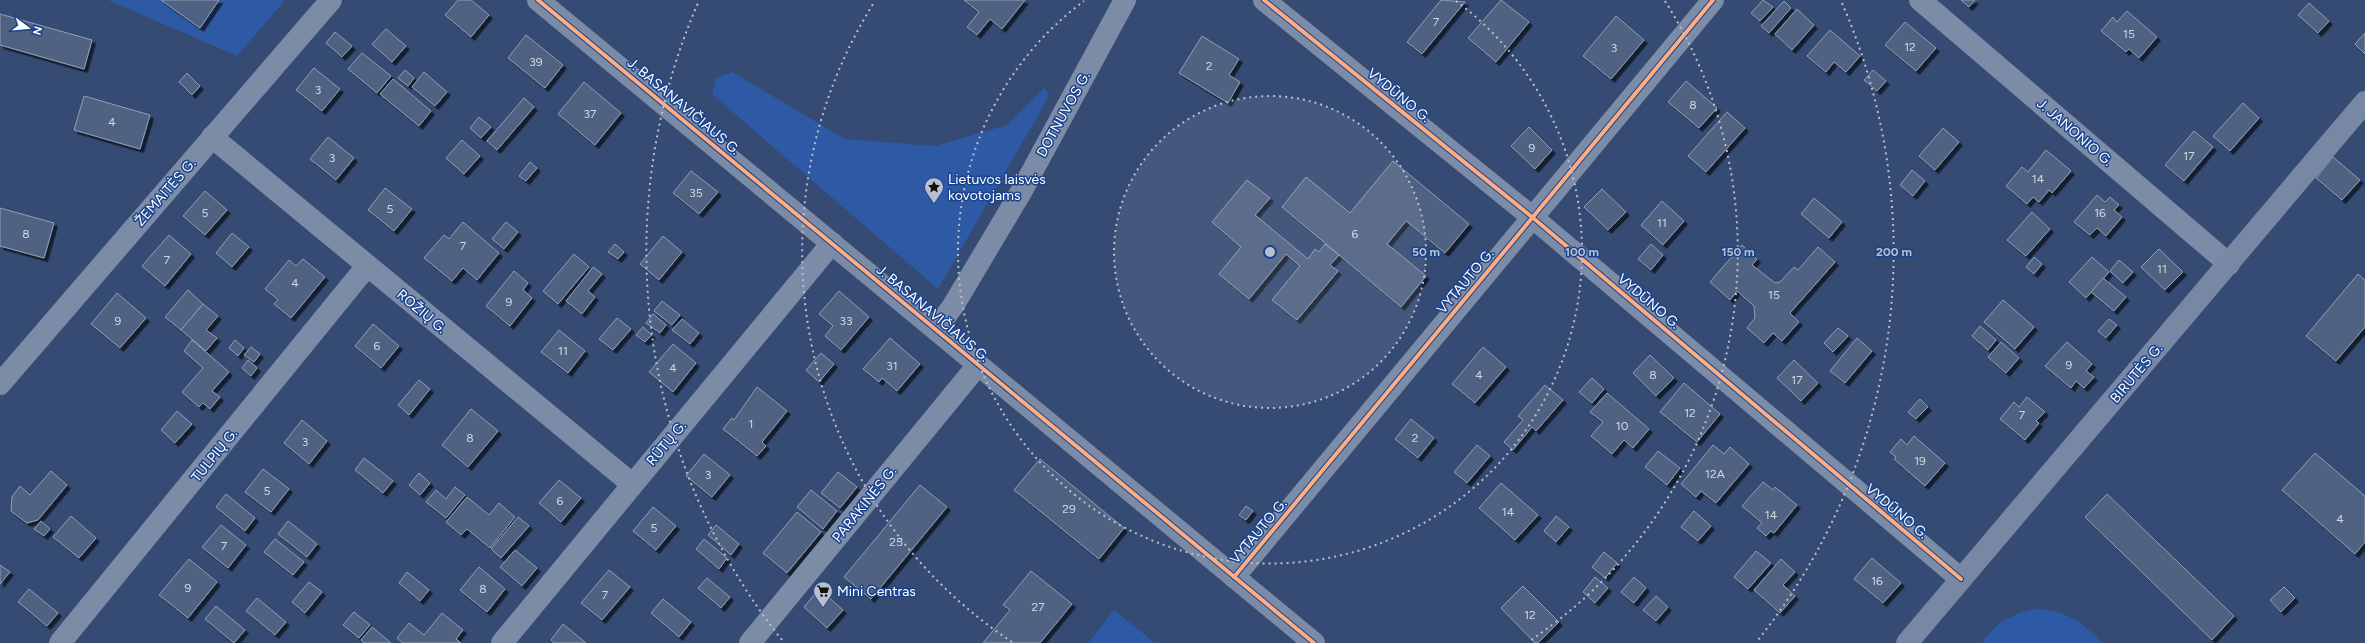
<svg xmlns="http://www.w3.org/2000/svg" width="2365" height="643" viewBox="0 0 2365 643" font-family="Figtree,sans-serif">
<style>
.green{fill:#2e59a5}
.building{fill:#4f6282;stroke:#919eb5;filter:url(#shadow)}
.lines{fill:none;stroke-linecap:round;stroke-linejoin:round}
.street{stroke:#7c8ca7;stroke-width:22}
.secondary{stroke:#7887a3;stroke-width:22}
.primary{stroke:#7c8ba5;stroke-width:22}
.cycleway-casing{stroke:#1a438e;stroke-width:6}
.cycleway{stroke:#ffac80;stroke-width:4}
.ring{fill:none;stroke:#b8c0ce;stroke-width:2;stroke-dasharray:2 4}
.labels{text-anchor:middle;stroke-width:3;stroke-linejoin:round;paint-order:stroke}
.number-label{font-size:12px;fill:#d3d8e0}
.street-label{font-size:14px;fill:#fff;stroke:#1a438e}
.poi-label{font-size:14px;fill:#fff;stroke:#1a438e;text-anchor:start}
.centre{fill:#b8c0ce;stroke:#1a438e;stroke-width:2}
.ring-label{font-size:12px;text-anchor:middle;font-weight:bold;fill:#b8c0ce;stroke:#1a438e;stroke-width:3;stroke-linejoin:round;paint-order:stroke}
</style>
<defs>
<filter id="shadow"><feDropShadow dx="3.5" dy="3.5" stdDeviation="0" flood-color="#0009"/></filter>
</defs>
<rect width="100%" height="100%" fill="#354b73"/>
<!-- green -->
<g class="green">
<path d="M108 0H285L237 56Z"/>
<path d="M732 72 845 139 935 146 1007 125 1044 88 1047 91 1048 98 938 289 712 94 716 78Z"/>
<path d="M2034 609C2067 610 2080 621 2103 643H1982C1995 623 2011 614 2034 609Z"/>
<path d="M1114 610 1155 643H1088Z"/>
</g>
<!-- building -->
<g class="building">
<path d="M161 0H219L200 28Z"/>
<path d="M458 0H471L489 15 471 37 445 15Z"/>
<path d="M964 0H1025L1002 29 990 19 977 35 967 27 979 12Z"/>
<path d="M1441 0 1465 2 1422 54 1407 42Z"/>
<path d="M1501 0 1529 22 1496 62 1468 38Z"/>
<path d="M1763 0 1773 7 1760 21 1751 13Z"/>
<path d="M1961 0H1975L1969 7Z"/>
<path d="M1784 1 1791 8 1769 33 1761 26Z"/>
<path d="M2309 3 2329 21 2318 33 2298 15Z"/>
<path d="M1797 9 1814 25 1792 50 1775 34Z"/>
<path d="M2127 11 2157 37 2139 58 2129 49 2126 52 2101 31 2113 17 2117 22Z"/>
<path d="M0 14 92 40 84 69 0 45Z"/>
<path d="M1616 16 1644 40 1611 79 1583 56Z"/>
<path d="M1905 22 1936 48 1916 71 1885 45Z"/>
<path d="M386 29 406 46 392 62 372 44Z"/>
<path d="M1830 30 1860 56 1846 72 1834 62 1826 72 1807 56Z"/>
<path d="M335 32 352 46 342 57 326 43Z"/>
<path d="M2365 33V54L2355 44Z"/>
<path d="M526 35 563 65 545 88 508 58Z"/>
<path d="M1202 36 1239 59 1229 75 1240 82 1228 103 1179 73Z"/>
<path d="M362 53 391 76 377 93 348 69Z"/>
<path d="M314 68 340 89 322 111 296 90Z"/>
<path d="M405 70 414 78 408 86 398 78Z"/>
<path d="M1873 70 1886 81 1877 91 1864 80Z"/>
<path d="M424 72 447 92 435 106 412 87Z"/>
<path d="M187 73 200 86 192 95 179 82Z"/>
<path d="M393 79 431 111 419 126 380 94Z"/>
<path d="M1686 81 1717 108 1699 128 1668 102Z"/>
<path d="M584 82 621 113 595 145 558 114Z"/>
<path d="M84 96 150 115 140 149 74 130Z"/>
<path d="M524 98 534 107 497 150 487 141Z"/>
<path d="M2243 103 2259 118 2230 151 2213 136Z"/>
<path d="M1727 112 1745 128 1706 172 1688 156Z"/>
<path d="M479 117 491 127 481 138 470 128Z"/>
<path d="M1529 127 1552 150 1535 169 1511 146Z"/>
<path d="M1943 128 1959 142 1935 170 1919 156Z"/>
<path d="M2194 131 2213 147 2184 181 2165 165Z"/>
<path d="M328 137 354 158 336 180 310 159Z"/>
<path d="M462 140 480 156 464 174 446 158Z"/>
<path d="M2046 150 2071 171 2052 193 2049 190 2039 202 2033 197 2027 204 2006 186 2022 167 2028 172Z"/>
<path d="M2333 157 2360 180 2342 200 2316 178Z"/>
<path d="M1393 161 1469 224 1445 253 1406 221 1387 244 1426 276 1401 307 1282 207 1306 177 1350 213Z"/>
<path d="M530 162 537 168 526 181 519 176Z"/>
<path d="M1912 170 1925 181 1913 196 1900 185Z"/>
<path d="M691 171 718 192 699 214 673 193Z"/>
<path d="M1247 180 1270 198 1255 215 1308 259 1315 249 1319 252 1325 244 1339 255 1330 265 1338 271 1297 320 1272 300 1300 266 1286 254 1249 299 1219 274 1241 247 1212 222Z"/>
<path d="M385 188 412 209 394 231 368 210Z"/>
<path d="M1602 189 1626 212 1608 230 1584 207Z"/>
<path d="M205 191 227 210 205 235 183 216Z"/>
<path d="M2097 195 2105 202 2110 197 2119 205 2114 210 2122 217 2106 236 2097 228 2090 235 2074 222Z"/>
<path d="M1814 198 1842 222 1829 238 1801 214Z"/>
<path d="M1662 201 1684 221 1663 245 1641 225Z"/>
<path d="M0 208 54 223 44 258 0 246Z"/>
<path d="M2032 212 2050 229 2026 256 2007 240Z"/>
<path d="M463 222 499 253 477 280 463 268 452 281 424 258 444 235 449 239Z"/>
<path d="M506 222 518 232 504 249 492 239Z"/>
<path d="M232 233 249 247 232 267 216 253Z"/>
<path d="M169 235 191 254 165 286 142 266Z"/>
<path d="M663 236 682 252 659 280 640 264Z"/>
<path d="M615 244 624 252 618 259 608 252Z"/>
<path d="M1651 244 1663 255 1651 270 1638 259Z"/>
<path d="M1742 245 1757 259 1752 265 1775 283 1780 282 1794 267 1798 270 1818 247 1835 262 1790 313 1799 322 1782 341 1773 333 1764 343 1747 328 1755 318 1754 306 1737 291 1730 300 1710 282Z"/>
<path d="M2159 249 2183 272 2165 290 2141 267Z"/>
<path d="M574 254 589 267 558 304 543 291Z"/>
<path d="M2034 257 2042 264 2034 274 2026 267Z"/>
<path d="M2092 257 2109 272 2086 298 2069 282Z"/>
<path d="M303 259 325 277 291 318 274 304 278 300 265 289 289 260 296 266Z"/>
<path d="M2119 260 2133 272 2123 283 2110 271Z"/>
<path d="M593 267 602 274 588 291 595 297 582 314 566 301Z"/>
<path d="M514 271 528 283 523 290 532 298 510 326 486 306Z"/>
<path d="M2358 274 2365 280V327L2336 361 2306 336Z"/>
<path d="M2103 278 2126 297 2114 311 2091 292Z"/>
<path d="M188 290 203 304 181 330 165 317Z"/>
<path d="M839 291 869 317 841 350 825 336 833 326 819 314Z"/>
<path d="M117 293 146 318 120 348 91 324Z"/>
<path d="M2003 300 2034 327 2015 349 1984 322Z"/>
<path d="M662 301 680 315 672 325 654 311Z"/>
<path d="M203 304 218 316 206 330 217 338 206 351 181 330Z"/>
<path d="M653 314 666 325 660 333 646 323Z"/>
<path d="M617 318 631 329 613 350 599 339Z"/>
<path d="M682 319 699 333 690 344 672 330Z"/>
<path d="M2109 319 2117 325 2106 338 2098 331Z"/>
<path d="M373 324 399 346 381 368 355 346Z"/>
<path d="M1980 326 1996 340 1988 350 1972 336Z"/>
<path d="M643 327 652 335 645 342 636 335Z"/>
<path d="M1838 328 1848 336 1833 352 1824 343Z"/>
<path d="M559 330 585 351 568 373 541 352Z"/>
<path d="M890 338 920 364 897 391 882 378 879 382 863 369Z"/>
<path d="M1857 338 1872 351 1845 383 1830 371Z"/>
<path d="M192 340 229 372 212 391 220 397 210 409 203 403 199 407 182 392 203 368 184 351Z"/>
<path d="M235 340 244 348 238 356 229 348Z"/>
<path d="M2001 342 2019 358 2006 373 1988 357Z"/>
<path d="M2067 342 2092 364 2086 371 2094 377 2084 388 2076 381 2071 388 2045 366Z"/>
<path d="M673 344 696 363 673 392 649 372Z"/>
<path d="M251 347 260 354 254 362 244 355Z"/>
<path d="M1483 347 1506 367 1475 403 1452 384Z"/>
<path d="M821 353 834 364 819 382 806 370Z"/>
<path d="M1650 355 1674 378 1656 396 1633 373Z"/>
<path d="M248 360 257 368 251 376 242 368Z"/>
<path d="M1794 360 1818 383 1801 401 1777 378Z"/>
<path d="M1592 378 1604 389 1592 403 1579 392Z"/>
<path d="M419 380 430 389 409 415 398 405Z"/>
<path d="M1684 383 1720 414 1697 442 1660 412Z"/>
<path d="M1545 385 1563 400 1536 431 1532 427 1513 450 1504 442 1523 420 1518 416Z"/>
<path d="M757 387 787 411 762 442 766 446 757 456 723 429 732 418 734 420Z"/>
<path d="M1607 393 1649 429 1633 448 1624 440 1612 454 1591 436 1603 422 1590 412Z"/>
<path d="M2027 397 2045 412 2036 421 2039 423 2025 440 2000 419 2014 402 2019 407Z"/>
<path d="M1920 399 1928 407 1916 419 1908 412Z"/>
<path d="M471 409 498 431 468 467 442 445Z"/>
<path d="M177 411 192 424 175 443 161 430Z"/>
<path d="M1411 419 1434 438 1418 458 1395 439Z"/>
<path d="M302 420 327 441 309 464 284 443Z"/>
<path d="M1914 436 1945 463 1925 486 1894 459 1896 457 1890 452 1901 439 1907 445Z"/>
<path d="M1477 445 1490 456 1467 483 1454 472Z"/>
<path d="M1713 445 1724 454 1730 447 1749 464 1716 503 1701 491 1696 497 1681 484Z"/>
<path d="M1658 451 1680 468 1667 485 1645 467Z"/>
<path d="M2315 453 2365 496V542L2355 554 2282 490Z"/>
<path d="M704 454 730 475 712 497 686 476Z"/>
<path d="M364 458 393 481 383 493 355 470Z"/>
<path d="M1040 459 1124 528 1099 559 1014 490Z"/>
<path d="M263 469 289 489 271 512 245 492Z"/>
<path d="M51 471 67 485 38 520 27 523 11 511 12 497 20 486 30 495Z"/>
<path d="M838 472 857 487 840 508 821 493Z"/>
<path d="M419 473 430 483 420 495 409 485Z"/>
<path d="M559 480 581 498 561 522 539 503Z"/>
<path d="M1763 482 1773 490 1775 487 1797 505 1774 533 1771 531 1766 536 1757 528 1762 523 1742 506Z"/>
<path d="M1501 483 1538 515 1515 540 1479 508Z"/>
<path d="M920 485 947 507 871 599 844 577Z"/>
<path d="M455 487 465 495 446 518 426 502 436 490 446 499Z"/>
<path d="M811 490 837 511 823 529 797 507Z"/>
<path d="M226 494 255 518 245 531 216 507Z"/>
<path d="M2107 494 2234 616 2212 640 2085 517Z"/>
<path d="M467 497 489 515 499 503 515 517 490 548 467 529 461 535 446 522Z"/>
<path d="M1246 506 1253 511 1246 520 1239 515Z"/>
<path d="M653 507 676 526 656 550 633 531Z"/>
<path d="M1694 511 1711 526 1698 541 1681 527Z"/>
<path d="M797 512 821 532 787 573 763 553Z"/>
<path d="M71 516 96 538 79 558 53 537Z"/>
<path d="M1556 516 1569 527 1556 542 1544 531Z"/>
<path d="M518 517 529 526 501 558 491 549Z"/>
<path d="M41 521 50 529 44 536 34 529Z"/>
<path d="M288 521 317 544 307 557 278 534Z"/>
<path d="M221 525 246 545 228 568 202 547Z"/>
<path d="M716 525 739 544 731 555 708 535Z"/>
<path d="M275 539 304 562 293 575 264 552Z"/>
<path d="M704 539 727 558 719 569 696 549Z"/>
<path d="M515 550 537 568 522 586 500 567Z"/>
<path d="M1756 551 1771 563 1748 589 1734 577Z"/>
<path d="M1604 552 1617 563 1605 578 1592 567Z"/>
<path d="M1872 558 1901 583 1883 603 1854 579Z"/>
<path d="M189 559 217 582 188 618 159 595Z"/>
<path d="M1781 559 1795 572 1783 585 1795 596 1780 613 1754 590Z"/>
<path d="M0 565 10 572 0 584Z"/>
<path d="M479 567 505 589 487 612 460 590Z"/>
<path d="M609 570 630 587 602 620 581 603Z"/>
<path d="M1031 571 1072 604 1040 643H983L1010 610 1003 605Z"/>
<path d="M407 572 429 590 420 601 399 583Z"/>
<path d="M1595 577 1608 588 1595 603 1583 592Z"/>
<path d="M1634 577 1646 588 1634 603 1621 592Z"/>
<path d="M707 578 730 597 721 608 698 588Z"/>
<path d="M309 582 322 592 305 613 292 602Z"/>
<path d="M1523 586 1559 622 1538 643H1535L1501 608Z"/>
<path d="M2284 587 2295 598 2281 612 2270 600Z"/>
<path d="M29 589 58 613 47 626 18 602Z"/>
<path d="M819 589 843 610 827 628 804 607Z"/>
<path d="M1656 596 1668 607 1656 621 1643 610Z"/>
<path d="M257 598 286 622 275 635 246 611Z"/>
<path d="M663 599 691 622 679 637 651 613Z"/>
<path d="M216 606 245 630 234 643 205 619Z"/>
<path d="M354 612 370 625 359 638 343 625Z"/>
<path d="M442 613 463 630 456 639 461 643H403L397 638 409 623 424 635Z"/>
<path d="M563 624 586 643H554L551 640Z"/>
<path d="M372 627 391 643H364L361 640Z"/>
</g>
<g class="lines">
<!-- street -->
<g class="street">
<path d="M1264 0 1532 217 1961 579"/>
<path d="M1920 0 2229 264"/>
<path d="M212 137 632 484"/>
<path d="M936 329 953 306 1021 192 1125 0"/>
<path d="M0 384 331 0"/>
<path d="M1234 577 1713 0"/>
<path d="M60 643 367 266"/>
<path d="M502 643 832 243"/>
<path d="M750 643 978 365"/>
</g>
<!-- secondary -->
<path class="secondary" d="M1907 643 2365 102"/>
<!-- primary -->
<path class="primary" d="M538 0 1314 643"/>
<defs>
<g id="cycleway">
<path d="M538 0 1314 643"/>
<path d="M1264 0 1532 217 1961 579"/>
<path d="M1234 577 1713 0"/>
</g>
</defs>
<!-- cycleway casing -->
<use href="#cycleway" class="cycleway-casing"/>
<!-- cycleway -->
<use href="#cycleway" class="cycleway"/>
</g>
<!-- distance rings -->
<circle cx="1270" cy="252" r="156" fill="#b8c0ce" fill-opacity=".12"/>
<g class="ring">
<circle cx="1270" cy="252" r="156"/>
<path d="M1456 1A312 312 0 1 1 1084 1"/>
<path d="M1012 642A468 468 0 0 1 875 1M1665 1A468 468 0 0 1 1528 642"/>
<path d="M782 640A624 624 0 0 1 698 3M1842 3A624 624 0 0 1 1758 640"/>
</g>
<!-- icons -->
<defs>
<symbol id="sight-pin" viewBox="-11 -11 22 30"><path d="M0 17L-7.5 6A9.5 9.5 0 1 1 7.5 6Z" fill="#b8c0ce" stroke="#1a438e"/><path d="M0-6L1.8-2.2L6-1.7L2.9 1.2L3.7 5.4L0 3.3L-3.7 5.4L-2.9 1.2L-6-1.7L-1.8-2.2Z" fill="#111"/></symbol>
<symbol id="supermarket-pin" viewBox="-11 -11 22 30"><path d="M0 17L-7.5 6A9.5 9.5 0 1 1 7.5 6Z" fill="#b8c0ce" stroke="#1a438e"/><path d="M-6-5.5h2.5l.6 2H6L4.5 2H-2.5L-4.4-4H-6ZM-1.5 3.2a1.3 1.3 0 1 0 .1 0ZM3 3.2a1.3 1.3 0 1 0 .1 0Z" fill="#111"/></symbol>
</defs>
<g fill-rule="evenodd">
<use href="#sight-pin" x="923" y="176" width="22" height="30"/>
<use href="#supermarket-pin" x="812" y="580" width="22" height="30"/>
</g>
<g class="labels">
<!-- number labels -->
<g class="number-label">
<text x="1436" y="26">7</text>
<text x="2129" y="38">15</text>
<text x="1910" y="51">12</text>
<text x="1614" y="52">3</text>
<text x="536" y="66">39</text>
<text x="1209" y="70">2</text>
<text x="318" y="94">3</text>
<text x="1693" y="109">8</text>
<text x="590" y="118">37</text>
<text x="112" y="126">4</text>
<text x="1532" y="152">9</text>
<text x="2189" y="160">17</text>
<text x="332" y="162">3</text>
<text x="2038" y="183">14</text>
<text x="696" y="197">35</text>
<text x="390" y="213">5</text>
<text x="205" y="217">5</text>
<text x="2100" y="217">16</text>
<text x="1662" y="227">11</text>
<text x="26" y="238">8</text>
<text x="1355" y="238">6</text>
<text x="463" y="250">7</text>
<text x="167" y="264">7</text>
<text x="2162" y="273">11</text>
<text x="295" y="287">4</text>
<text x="1774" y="299">15</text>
<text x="509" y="306">9</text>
<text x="118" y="325">9</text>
<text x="846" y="325">33</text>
<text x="377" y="350">6</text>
<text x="563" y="355">11</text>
<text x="2069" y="369">9</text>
<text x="892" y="370">31</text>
<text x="673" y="372">4</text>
<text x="1479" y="379">4</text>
<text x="1653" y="379">8</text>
<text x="1797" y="384">17</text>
<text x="1690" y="417">12</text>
<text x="2022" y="419">7</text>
<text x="751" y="428">1</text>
<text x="1622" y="430">10</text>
<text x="470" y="442">8</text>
<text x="1415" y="442">2</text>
<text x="305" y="446">3</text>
<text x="1920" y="465">19</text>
<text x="1715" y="478">12A</text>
<text x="708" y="479">3</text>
<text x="267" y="495">5</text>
<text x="560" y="505">6</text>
<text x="1069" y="513">29</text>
<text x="1508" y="516">14</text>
<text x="1771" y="519">14</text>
<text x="2340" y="523">4</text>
<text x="654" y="532">5</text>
<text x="896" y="546">25</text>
<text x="224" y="550">7</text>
<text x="1877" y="585">16</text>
<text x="188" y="592">9</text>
<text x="483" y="593">8</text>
<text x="605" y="599">7</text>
<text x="1038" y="611">27</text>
<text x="1530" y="619">12</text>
</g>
<!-- street labels -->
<g class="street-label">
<text transform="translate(1399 95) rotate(39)" y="5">VYDŪNO G.</text>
<text transform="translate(684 106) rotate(40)" y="5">J. BASANAVIČIAUS G.</text>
<text transform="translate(1063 114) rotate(-61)" y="5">DOTNUVOS G.</text>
<text transform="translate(2075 132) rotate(41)" y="5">J. JANONIO G.</text>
<text transform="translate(165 192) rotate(-49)" y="5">ŽEMAITĖS G.</text>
<text transform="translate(1465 281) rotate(-50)" y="5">VYTAUTO G.</text>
<text transform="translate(1649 301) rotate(40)" y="5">VYDŪNO G.</text>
<text transform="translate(422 311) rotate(40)" y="5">ROŽIŲ G.</text>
<text transform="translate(933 313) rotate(40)" y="5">J. BASANAVIČIAUS G.</text>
<text transform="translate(2136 373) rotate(-50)" y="5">BIRUTĖS G.</text>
<text transform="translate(666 443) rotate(-50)" y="5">RŪTŲ G.</text>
<text transform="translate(214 455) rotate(-51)" y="5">TULPIŲ G.</text>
<text transform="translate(864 504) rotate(-51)" y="5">PARAKINĖS G.</text>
<text transform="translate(1897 511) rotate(40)" y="5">VYDŪNO G.</text>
<text transform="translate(1258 531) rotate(-50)" y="5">VYTAUTO G.</text>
</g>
<!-- poi labels -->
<g class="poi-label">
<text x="948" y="184">Lietuvos laisvės<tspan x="948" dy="16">kovotojams</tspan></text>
<text x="837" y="596">Mini Centras</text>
</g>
</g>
<circle cx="1270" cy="252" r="6" class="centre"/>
<g class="ring-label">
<text x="1426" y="256">50 m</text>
<text x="1582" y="256">100 m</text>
<text x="1738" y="256">150 m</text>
<text x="1894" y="256">200 m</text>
</g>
<!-- north arrow -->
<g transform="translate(28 28) rotate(106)" stroke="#1a438e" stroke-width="3" paint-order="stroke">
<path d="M0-3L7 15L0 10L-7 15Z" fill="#ffffff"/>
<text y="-6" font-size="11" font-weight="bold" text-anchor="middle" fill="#ffffff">N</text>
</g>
</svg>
